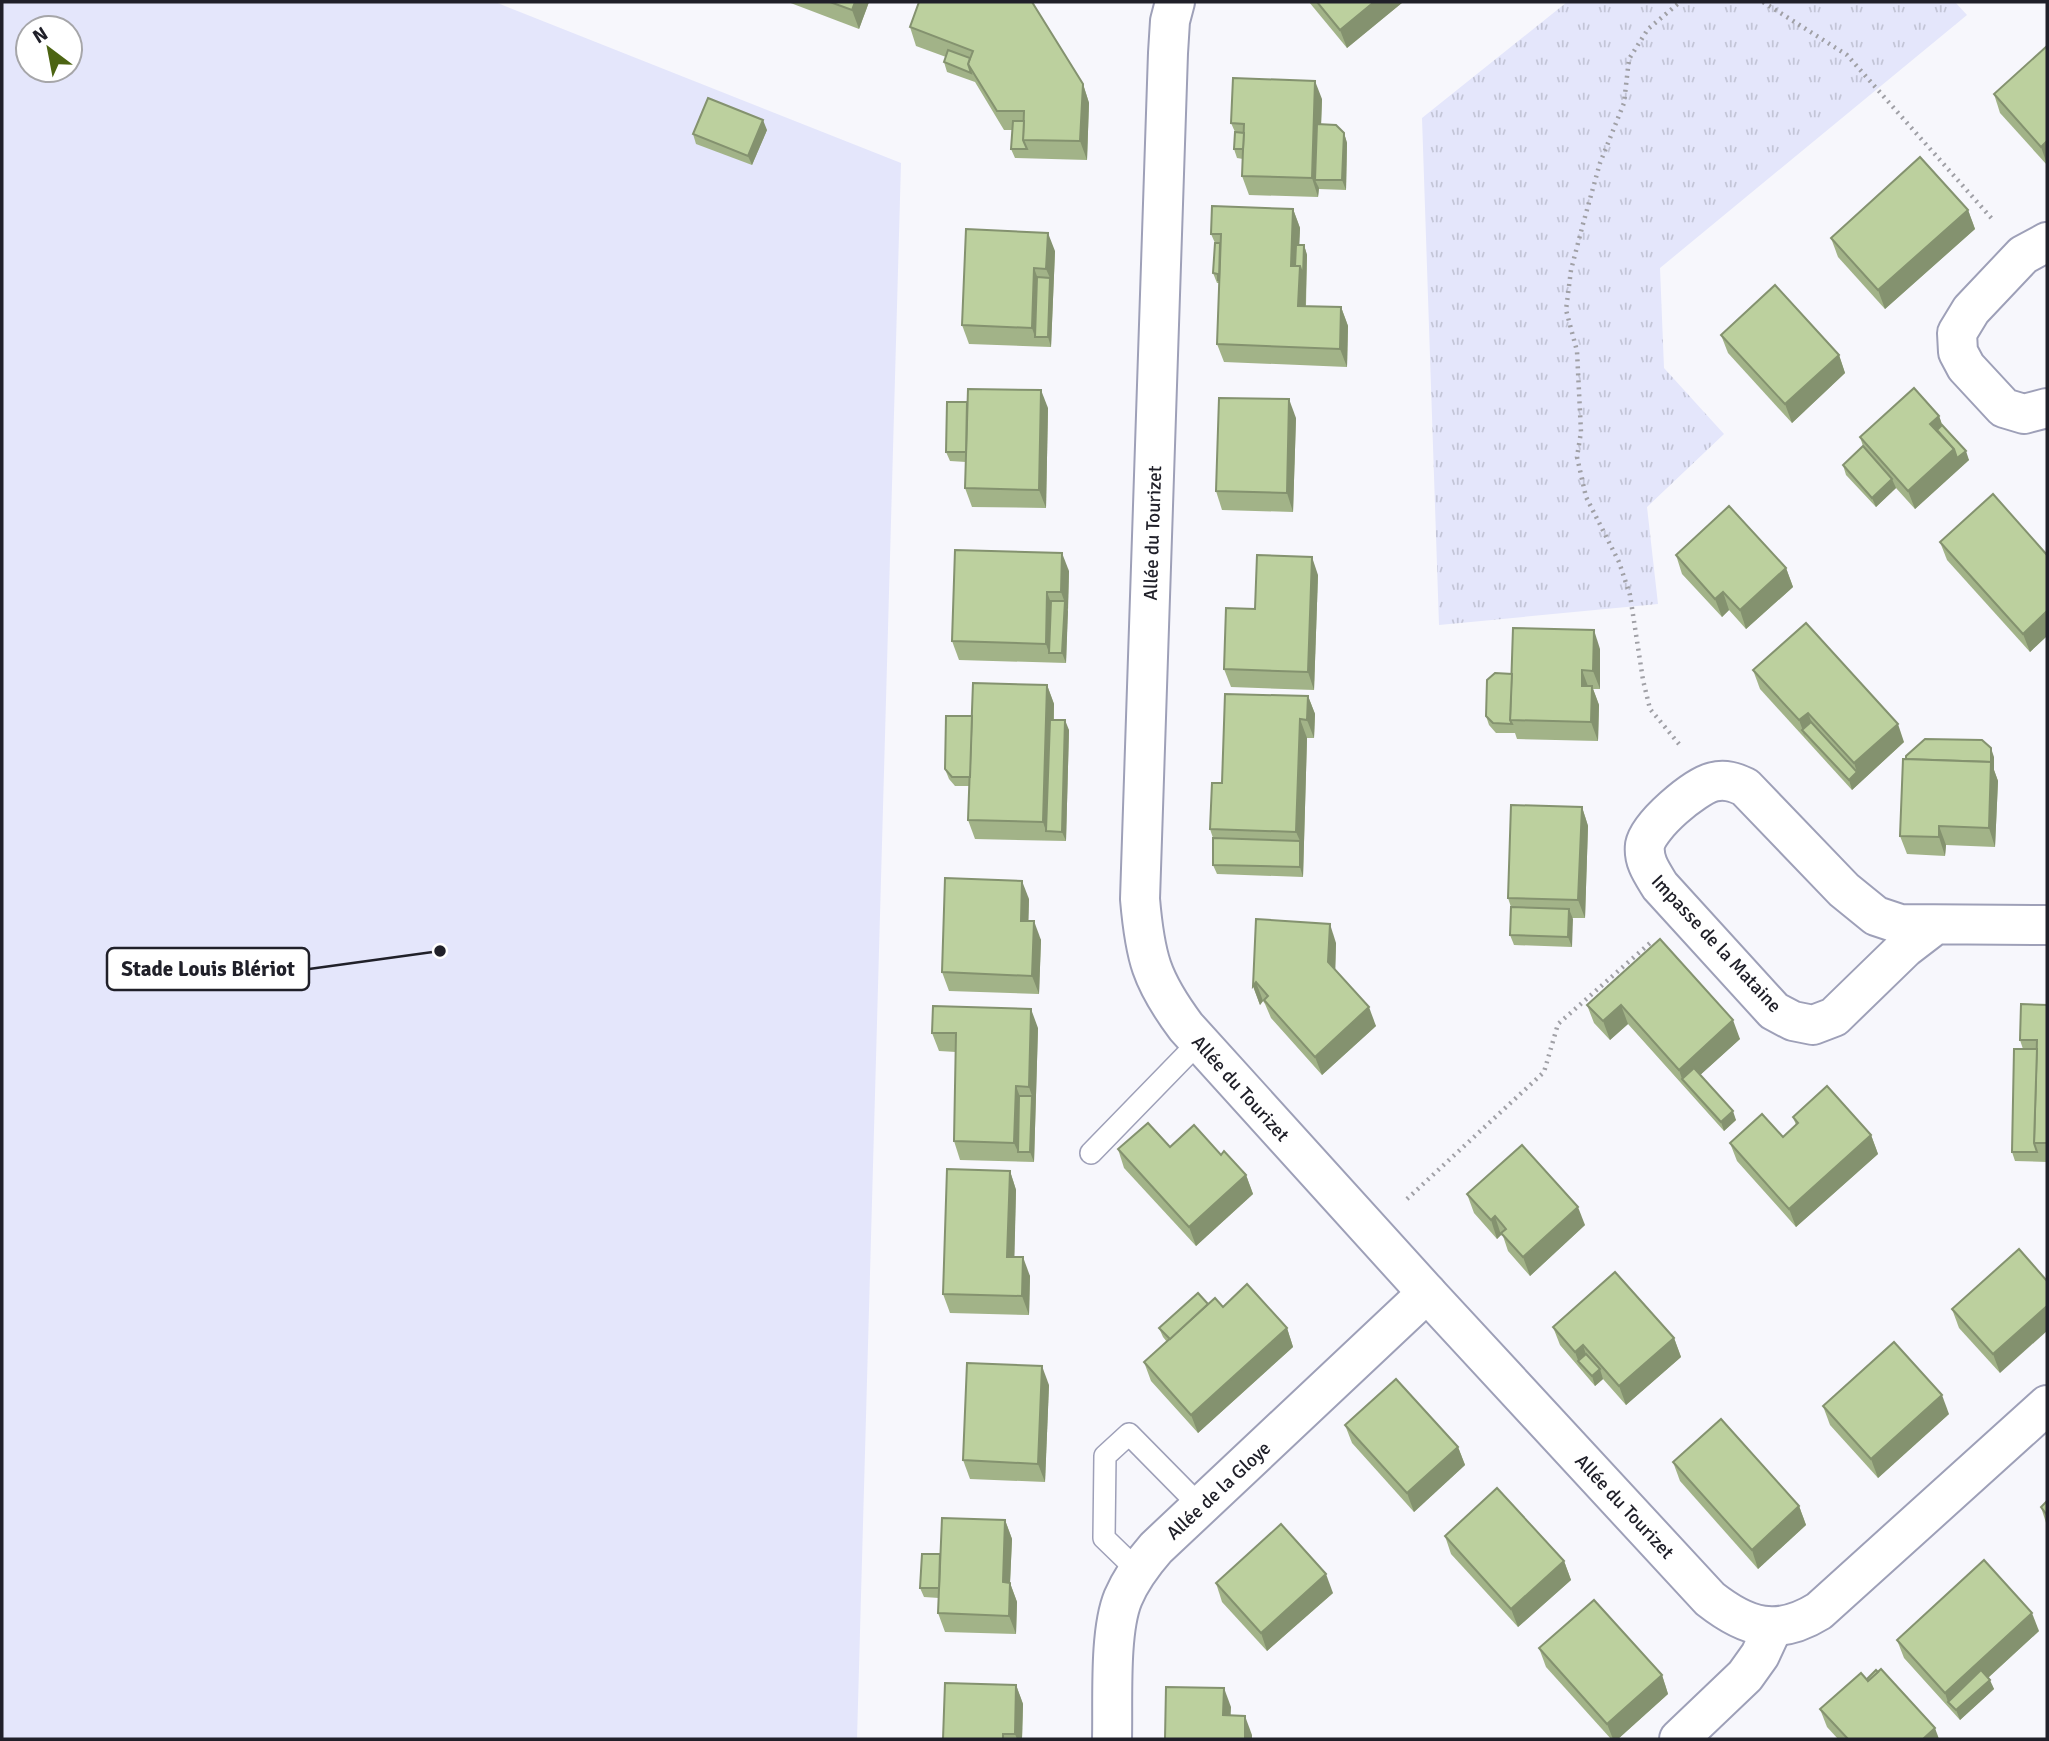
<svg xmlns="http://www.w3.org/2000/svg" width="2049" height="1741" viewBox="0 0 2049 1741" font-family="Signika,sans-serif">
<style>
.grass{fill:url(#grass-tufts)}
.park{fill:#e4e6fb;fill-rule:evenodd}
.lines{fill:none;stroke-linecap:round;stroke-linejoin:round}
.lane-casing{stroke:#9ea0b8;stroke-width:24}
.street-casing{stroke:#9ea0b8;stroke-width:42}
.path{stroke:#a0a0a6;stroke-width:4.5;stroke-dasharray:2 5;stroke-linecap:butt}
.lane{stroke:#fff;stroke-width:21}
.street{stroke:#fff;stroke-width:38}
.wall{fill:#a2b388}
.shaded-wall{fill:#84926f}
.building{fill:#bcd09e;stroke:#84926f;stroke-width:2}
.labels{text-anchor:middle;stroke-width:6;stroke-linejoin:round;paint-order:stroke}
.street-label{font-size:19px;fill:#202029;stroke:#fff}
.leader{fill:none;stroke:#202029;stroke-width:2.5}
.callout-dot{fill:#202029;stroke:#fff;stroke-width:2.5}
.callout{fill:#fff;stroke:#202029;stroke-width:2.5}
.callout-label{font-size:21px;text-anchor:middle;font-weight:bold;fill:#202029}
</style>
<defs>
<pattern id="grass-tufts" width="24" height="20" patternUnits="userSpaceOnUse" patternTransform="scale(1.75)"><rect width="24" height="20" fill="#e4e6fb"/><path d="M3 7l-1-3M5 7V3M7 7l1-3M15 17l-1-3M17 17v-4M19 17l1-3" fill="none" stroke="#c3c5d7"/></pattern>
</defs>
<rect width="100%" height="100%" fill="#f7f7fc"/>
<!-- grass -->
<path class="grass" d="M1567 2H1955L1967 15 1660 268 1664 368 1724 434 1647 507 1658 604 1439 625 1422 118Z"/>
<!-- park -->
<path class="park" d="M2 2H495L901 163 857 1739H2ZM28 28H70V70H28Z"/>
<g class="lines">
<defs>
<g id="lane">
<path d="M1091 1153 1199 1042"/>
<path d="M1137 1570 1104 1538 1105 1456 1129 1434 1200 1506"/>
</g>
<g id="street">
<path d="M1175 2 1170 21 1168 53 1140 899C1145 957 1151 980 1186 1027L1427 1293 1710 1599C1747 1628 1777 1637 1819 1611L2047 1405"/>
<path d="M2047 242 2023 255 1971 310 1957 333 1958 352 1966 367 2004 408 2024 414 2047 408"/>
<path d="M1935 925 1905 948 1834 1017 1813 1025 1793 1021 1774 1011 1660 886C1652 873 1643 861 1645 845 1649 825 1694 787 1713 782 1725 779 1734 782 1745 787L1844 890 1876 916 1900 924 2047 925"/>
<path d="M1112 1739C1113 1701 1109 1632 1123 1598 1131 1579 1142 1564 1156 1548L1427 1293"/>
<path d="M1679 1739 1745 1676 1760 1655 1773 1627"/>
</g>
</defs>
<!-- lane casing -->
<use href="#lane" class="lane-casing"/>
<!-- street casing -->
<use href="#street" class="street-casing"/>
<!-- path -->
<g class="path">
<path d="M1763 2 1847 55 1993 220"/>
<path d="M1679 744 1650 709 1643 680 1630 595 1619 562 1586 497 1577 457 1581 432 1577 351 1566 310 1571 270 1583 224 1600 163 1624 103 1629 59 1648 29 1680 2"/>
<path d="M1407 1199 1544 1072 1558 1024 1650 943"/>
</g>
<!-- lane -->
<use href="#lane" class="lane"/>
<!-- street -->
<use href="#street" class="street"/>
</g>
<!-- wall -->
<g class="wall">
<path d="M788 2H869L859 29Z"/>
<path d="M1309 2H1403L1347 48Z"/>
<path d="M910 27 1083 84 1089 103 1087 160 1015 158 1011 149 1013 130H1004L975 82 947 72 944 62 946 57 916 46Z"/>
<path d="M2047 46V165L2000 113 1994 94Z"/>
<path d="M1322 99 1321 125 1344 133 1347 143 1346 190 1319 189V188L1318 197 1249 195 1242 176 1243 159 1237 158 1234 149 1235 132 1231 123Z"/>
<path d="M767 130 752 165 696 144 693 134Z"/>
<path d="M1293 209 1300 228 1299 245H1304L1307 255 1306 306 1341 307 1348 326 1347 367 1224 362 1217 344 1219 283H1217L1213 273 1215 243 1211 234Z"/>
<path d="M1968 210 1975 229 1885 309 1838 257 1831 238Z"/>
<path d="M1055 251 1051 347 969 344 962 325Z"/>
<path d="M1721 335 1839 355 1845 373 1792 423 1728 353Z"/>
<path d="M1048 408 1046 508 972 507 965 488 966 462 950 461 946 452Z"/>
<path d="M1939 416 1942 425 1969 460 1915 509 1896 488 1876 507 1846 475 1843 465 1863 446 1860 437Z"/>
<path d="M1296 418 1293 512 1222 510 1216 491Z"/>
<path d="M1940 542 2047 555V636L2030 652 1947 560Z"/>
<path d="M1676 555 1786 568 1793 587 1746 629 1729 610 1722 617 1682 574Z"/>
<path d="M1069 571 1066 663 959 660 952 641Z"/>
<path d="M1318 575 1314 690 1231 687 1224 669 1255 609Z"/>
<path d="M1600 649V689H1593L1599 705 1598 741 1517 739 1515 733H1496L1489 725 1486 716 1512 674Z"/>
<path d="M1753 670 1904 742 1852 790 1760 689Z"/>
<path d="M1047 685 1054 704V720L1069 730 1066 841 975 839 968 820 969 786H955L949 779 945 769 972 716Z"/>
<path d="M1308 696 1315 714 1314 738H1307L1303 877 1217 874 1213 865V838L1210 829 1222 783Z"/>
<path d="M1994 757V770L1998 781 1995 847 1946 845 1945 856 1907 854 1900 836Z"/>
<path d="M1582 807 1588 826 1585 918H1572V947L1514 945 1510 935 1511 907 1508 898Z"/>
<path d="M1029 899 1028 921 1041 940 1039 994 949 991 942 972Z"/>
<path d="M1256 919 1336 943 1335 970 1376 1026 1322 1075 1271 1018 1265 1004 1263 1001 1260 1005 1253 986Z"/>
<path d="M1660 939 1740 1039 1700 1075 1736 1120 1724 1131 1628 1024 1610 1040 1594 1023 1587 1005Z"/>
<path d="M2047 1005V1162L2015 1161 2012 1152 2023 1049 2020 1040Z"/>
<path d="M1038 1028 1034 1162 960 1160 954 1141 956 1052 939 1051 932 1033Z"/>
<path d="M1793 1117 1871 1135 1878 1154 1796 1227 1737 1161 1730 1143 1783 1137 1796 1125Z"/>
<path d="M1170 1147 1221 1155 1246 1175 1253 1194 1196 1246 1124 1168 1118 1149Z"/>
<path d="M1010 1171 1016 1190 1014 1257 1030 1276 1029 1315 950 1313 943 1294Z"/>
<path d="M1467 1194 1585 1225 1530 1276 1508 1251 1503 1236 1501 1235 1497 1239 1474 1213Z"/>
<path d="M2019 1249 2000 1373 1959 1328 1952 1309Z"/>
<path d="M1208 1304 1223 1307 1287 1328 1293 1347 1198 1433 1151 1381 1144 1362 1167 1342 1163 1337 1159 1328Z"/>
<path d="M1553 1327 1674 1338 1681 1357 1626 1405 1603 1379 1595 1386 1560 1345Z"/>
<path d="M1049 1385 1045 1482 970 1479 963 1460Z"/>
<path d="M1823 1406 1949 1414 1878 1478 1830 1425Z"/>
<path d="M1345 1425 1458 1447 1465 1465 1414 1512 1352 1443Z"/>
<path d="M1673 1462 1799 1506 1806 1525 1758 1569 1680 1481Z"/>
<path d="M2047 1501V1526L2041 1507Z"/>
<path d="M1005 1520 1012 1539 1010 1583 1017 1602 1016 1634 945 1632 938 1613 939 1598 924 1597 920 1588 940 1554Z"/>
<path d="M1445 1536 1564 1561 1571 1580 1518 1627 1451 1554Z"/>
<path d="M1216 1583 1333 1593 1267 1651 1222 1602Z"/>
<path d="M2039 1631 1988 1678 1994 1689 1960 1720 1904 1658 1897 1640Z"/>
<path d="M1539 1648 1662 1675 1668 1694 1618 1739H1611L1546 1667Z"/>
<path d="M1867 1679 1939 1739H1838L1827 1727 1820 1709Z"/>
<path d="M1016 1685 1023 1704 1022 1739H943Z"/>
</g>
<!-- shaded-wall -->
<g class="shaded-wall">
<path d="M855 2H869L859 29 852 10Z"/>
<path d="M1374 2H1403L1347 48 1340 30Z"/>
<path d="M1315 81 1322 99 1319 180H1315L1319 188 1318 197 1312 178Z"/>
<path d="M1083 84 1089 103 1087 160 1080 141Z"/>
<path d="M763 120 767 130 752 165 748 156Z"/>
<path d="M1344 133 1347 143 1346 190 1342 180Z"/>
<path d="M2047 141V164L2041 147Z"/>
<path d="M1293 209 1300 228 1298 275 1291 266Z"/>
<path d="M1968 210 1975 229 1885 309 1878 290Z"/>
<path d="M1048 233 1055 251 1051 347 1048 337 1050 278 1046 269Z"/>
<path d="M1304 245 1307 255 1305 324 1298 306 1300 266Z"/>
<path d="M1034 268 1041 287 1035 337 1032 328Z"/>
<path d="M1341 307 1348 326 1347 367 1340 349Z"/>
<path d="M1839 355 1845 373 1792 423 1785 404Z"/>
<path d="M1041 390 1048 408 1046 508 1039 490Z"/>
<path d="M1289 399 1296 418 1293 512 1287 493Z"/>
<path d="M1939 416 1946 435 1940 440 1930 424Z"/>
<path d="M1954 449 1966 451 1969 460 1915 509 1908 491Z"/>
<path d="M1892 479 1896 488 1876 507 1872 498Z"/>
<path d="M1062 553 1069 571 1068 611 1061 592Z"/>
<path d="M1312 557 1318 575 1314 690 1308 672Z"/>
<path d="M1786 568 1793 587 1746 629 1740 610Z"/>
<path d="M1047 592 1054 611 1049 653 1046 644Z"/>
<path d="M1723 592 1729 610 1722 617 1715 599Z"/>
<path d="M1065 601 1068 611 1066 663 1062 653Z"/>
<path d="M2047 611V636L2030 652 2023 634Z"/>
<path d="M1594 630 1600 649V689L1593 671Z"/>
<path d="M1582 670 1589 689 1582 686Z"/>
<path d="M1047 685 1054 704 1050 832 1046 831 1043 822Z"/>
<path d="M1592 686 1599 705 1598 741 1591 722Z"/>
<path d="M1308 696 1315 714 1314 738 1307 720Z"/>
<path d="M1808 713 1815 731 1802 730 1806 739 1799 720Z"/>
<path d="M1300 719 1307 738 1303 877 1300 867V841L1296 832Z"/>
<path d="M1065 720 1069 730 1066 841 1062 832Z"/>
<path d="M1898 724 1904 742 1852 790 1849 780 1857 772 1854 763Z"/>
<path d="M1991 748 1994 757V770L1998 781 1995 847 1989 828Z"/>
<path d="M1582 807 1588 826 1585 918 1578 900Z"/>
<path d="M1939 826 1946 845 1945 856 1939 837Z"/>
<path d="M1022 881 1029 899 1028 940 1021 921Z"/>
<path d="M1569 909 1573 919 1572 947 1568 937Z"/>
<path d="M1034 921 1041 940 1039 994 1032 976Z"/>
<path d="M1330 924 1336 943 1335 980 1328 962Z"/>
<path d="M1256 982 1263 1001 1260 1005 1253 986Z"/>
<path d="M1621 1005 1628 1024 1610 1040 1603 1021Z"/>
<path d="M1369 1007 1376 1026 1322 1075 1315 1057Z"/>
<path d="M1031 1009 1038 1028 1034 1162 1030 1152 1032 1096 1029 1087Z"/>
<path d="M1733 1020 1740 1039 1688 1086 1682 1079 1685 1088 1679 1070Z"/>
<path d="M1016 1086 1023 1105 1018 1152 1014 1143Z"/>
<path d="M1733 1111 1736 1120 1724 1131 1721 1122Z"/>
<path d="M1871 1135 1878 1154 1796 1227 1789 1209Z"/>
<path d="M1010 1171 1016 1190 1014 1275 1007 1257Z"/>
<path d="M1246 1175 1253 1194 1196 1246 1189 1227Z"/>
<path d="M1578 1207 1585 1225 1530 1276 1523 1257Z"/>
<path d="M1495 1216 1501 1235 1497 1239 1491 1220Z"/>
<path d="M1023 1257 1030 1276 1029 1315 1022 1296Z"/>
<path d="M2047 1306V1331L2000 1373 1993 1354Z"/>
<path d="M1287 1328 1293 1347 1198 1433 1191 1415Z"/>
<path d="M1674 1338 1681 1357 1626 1405 1619 1386Z"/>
<path d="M1583 1345 1589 1364 1578 1361 1582 1371 1575 1352Z"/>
<path d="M1042 1366 1049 1385 1045 1482 1038 1464Z"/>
<path d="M1600 1369 1603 1379 1595 1386 1592 1376Z"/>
<path d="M1942 1395 1949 1414 1878 1478 1871 1459Z"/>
<path d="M1458 1447 1465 1465 1414 1512 1407 1493Z"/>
<path d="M1799 1506 1806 1525 1758 1569 1752 1550Z"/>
<path d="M1005 1520 1012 1539 1010 1583 1017 1602 1016 1634 1009 1616 1003 1582Z"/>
<path d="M1564 1561 1571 1580 1518 1627 1511 1609Z"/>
<path d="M1326 1574 1333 1593 1267 1651 1261 1633Z"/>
<path d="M2032 1613 2039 1631 1955 1708 1948 1702 1945 1693Z"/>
<path d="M1662 1675 1668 1694 1618 1739H1613L1607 1724Z"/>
<path d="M1990 1680 1994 1689 1960 1720 1956 1710Z"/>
<path d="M1016 1685 1023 1704 1022 1739H1017L1015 1734Z"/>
<path d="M1224 1688 1231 1707 1230 1734 1223 1715Z"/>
<path d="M1245 1716 1252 1735V1739H1245Z"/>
<path d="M1935 1728 1939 1739H1923Z"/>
</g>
<!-- building -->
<g class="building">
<path d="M830 2H855L852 10Z"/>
<path d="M919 2H1032L1083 84 1080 141 1023 140 1024 111H997L968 64 973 51 910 27Z"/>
<path d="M1317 2H1374L1340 30Z"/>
<path d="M2047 46V141L2041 147 1994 94Z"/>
<path d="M948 50 970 58 968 64 971 73 944 62Z"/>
<path d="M1233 78 1315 81 1312 178 1242 176 1244 124 1231 123Z"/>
<path d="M708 98 763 120 748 156 693 134Z"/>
<path d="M1013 121H1024L1023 140 1027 149H1011Z"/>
<path d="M1317 124 1336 125 1344 133 1342 180H1315Z"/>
<path d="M1235 132 1244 133 1243 149H1234Z"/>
<path d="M1920 157 1968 210 1878 290 1831 238Z"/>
<path d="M1212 206 1293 209 1291 266H1300L1298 306 1341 307 1340 349 1217 344 1221 234H1211Z"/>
<path d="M966 229 1048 233 1046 269 1034 268 1032 328 962 325Z"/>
<path d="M1215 243H1220L1219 280H1218V274L1213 273Z"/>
<path d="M1296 245H1304L1303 276 1300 266H1295Z"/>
<path d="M1037 277 1050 278 1048 337H1035Z"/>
<path d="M1775 285 1839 355 1785 404 1721 335Z"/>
<path d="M1914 388 1939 416 1930 424 1954 449 1908 491 1860 437Z"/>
<path d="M968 389 1041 390 1039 490 965 488Z"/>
<path d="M1219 398 1289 399 1287 493 1216 491Z"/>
<path d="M947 402H967L966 452H946Z"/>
<path d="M1942 425 1966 451 1957 458 1954 449 1937 430Z"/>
<path d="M1863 446 1892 479 1872 498 1843 465Z"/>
<path d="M1993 494 2047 555V611L2023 634 1940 542Z"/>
<path d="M1729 506 1786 568 1740 610 1723 592 1715 599 1676 555Z"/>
<path d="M955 550 1062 553 1061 592H1047L1046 644 952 641Z"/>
<path d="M1257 555 1312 557 1308 672 1224 669 1226 608 1255 609Z"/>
<path d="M1051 601H1065L1062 653H1049Z"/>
<path d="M1806 623 1898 724 1854 763 1808 713 1799 720 1753 670Z"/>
<path d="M1513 628 1594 630 1593 671 1582 670V686H1592L1591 722 1510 720Z"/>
<path d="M1495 673 1512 674 1510 720 1512 724 1493 723 1486 716 1487 680Z"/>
<path d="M973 683 1047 685 1043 822 968 820Z"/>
<path d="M1225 694 1308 696 1307 720 1300 719 1296 832 1210 829 1212 783H1222Z"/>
<path d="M946 716H972L970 777H952L945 769Z"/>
<path d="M1050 720H1065L1062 832 1046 831Z"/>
<path d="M1811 722 1857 772 1849 780 1802 730Z"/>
<path d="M1925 739 1982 740 1991 748V762L1906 759V756Z"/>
<path d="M1903 759 1991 762 1989 828 1939 826V837L1900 836Z"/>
<path d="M1511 805 1582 807 1578 900 1508 898Z"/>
<path d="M1213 838 1300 841V867L1213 865Z"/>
<path d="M945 878 1022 881 1021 921H1034L1032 976 942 972Z"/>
<path d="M1511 907 1569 909 1568 937 1510 935Z"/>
<path d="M1256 919 1330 924 1328 962 1369 1007 1315 1057 1264 1000 1268 996 1256 982 1253 986Z"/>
<path d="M1660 939 1733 1020 1679 1070 1621 1005 1603 1021 1587 1005Z"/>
<path d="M2021 1004 2047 1005V1143H2034L2037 1040H2020Z"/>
<path d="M933 1006 1031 1009 1029 1087 1016 1086 1014 1143 954 1141 956 1033H932Z"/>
<path d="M2014 1049H2037L2034 1143 2037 1152H2012Z"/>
<path d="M1694 1068 1733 1111 1721 1122 1682 1079Z"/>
<path d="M1827 1086 1871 1135 1789 1209 1730 1143 1762 1114 1783 1137 1798 1123 1793 1117Z"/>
<path d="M1019 1096H1032L1030 1152H1018Z"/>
<path d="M1148 1123 1170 1147 1194 1125 1221 1155 1224 1151 1246 1175 1189 1227 1118 1149Z"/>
<path d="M1522 1145 1578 1207 1523 1257 1501 1233 1506 1229 1501 1223 1495 1216 1491 1220 1467 1194Z"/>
<path d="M947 1169 1010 1171 1007 1257H1023L1022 1296 943 1294Z"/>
<path d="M2019 1249 2047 1281V1306L1993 1354 1952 1309Z"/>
<path d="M1615 1272 1674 1338 1619 1386 1583 1345 1575 1352 1553 1327Z"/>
<path d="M1247 1284 1287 1328 1191 1415 1144 1362 1215 1298 1223 1307Z"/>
<path d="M1198 1293 1208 1304 1170 1339 1159 1328Z"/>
<path d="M1894 1342 1942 1395 1871 1459 1823 1406Z"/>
<path d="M1586 1354 1600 1369 1592 1376 1578 1361Z"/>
<path d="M967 1363 1042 1366 1038 1464 963 1460Z"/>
<path d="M1396 1379 1458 1447 1407 1493 1345 1425Z"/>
<path d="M1721 1419 1799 1506 1752 1550 1673 1462Z"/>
<path d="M1497 1488 1564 1561 1511 1609 1445 1536Z"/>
<path d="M2047 1501V1515L2041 1507Z"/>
<path d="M942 1518 1005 1520 1003 1582 1010 1583 1009 1616 938 1613Z"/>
<path d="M1281 1524 1326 1574 1261 1633 1216 1583Z"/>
<path d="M922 1554H940L939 1588H920Z"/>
<path d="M1984 1560 2032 1613 1945 1693 1897 1640Z"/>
<path d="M1594 1600 1662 1675 1607 1724 1539 1648Z"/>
<path d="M1881 1669 1935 1728 1923 1739H1848L1820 1709 1861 1673 1868 1681Z"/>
<path d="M1876 1670 1878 1672 1868 1681 1867 1679Z"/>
<path d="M1981 1670 1990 1680 1956 1710 1948 1702Z"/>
<path d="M945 1683 1016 1685 1015 1734H1003V1739H943Z"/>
<path d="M1166 1687 1224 1688 1223 1715 1245 1716V1739H1165Z"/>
</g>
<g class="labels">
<!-- street labels -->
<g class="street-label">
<text transform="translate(1152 533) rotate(-88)" y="7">Allée du Tourizet</text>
<text transform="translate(1717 943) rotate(47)" y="7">Impasse de la Mataine</text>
<text transform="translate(1241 1088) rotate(48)" y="7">Allée du Tourizet</text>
<text transform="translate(1218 1490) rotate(-43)" y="7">Allée de la Gloye</text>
<text transform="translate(1625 1506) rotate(47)" y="7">Allée du Tourizet</text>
</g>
</g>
<!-- callouts -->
<path class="leader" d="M440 951L309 969"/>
<circle class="callout-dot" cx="440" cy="951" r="7"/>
<rect class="callout" x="107" y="948" width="202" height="42" rx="7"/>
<g class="callout-label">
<text x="208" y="976">Stade Louis Blériot</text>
</g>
<!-- border -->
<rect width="2049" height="1741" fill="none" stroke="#202029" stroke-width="7"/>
<!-- north arrow -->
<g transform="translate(49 49) rotate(328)"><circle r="33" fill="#ffffff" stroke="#a6a6a9" stroke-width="2"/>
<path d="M0-5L12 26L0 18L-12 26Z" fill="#4c6412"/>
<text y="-10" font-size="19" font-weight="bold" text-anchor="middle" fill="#202029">N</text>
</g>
</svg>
